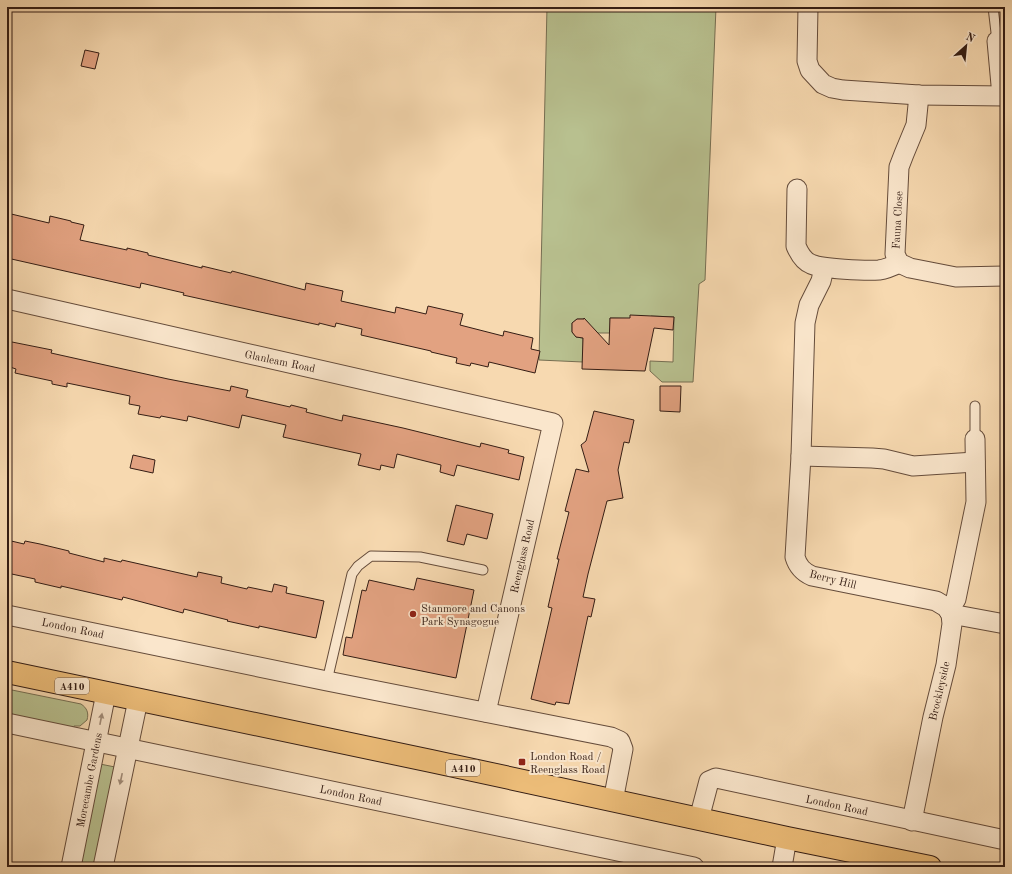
<svg xmlns="http://www.w3.org/2000/svg" width="1012" height="874" viewBox="0 0 1012 874" font-family="'Old Standard TT',serif">
<style>
.green{fill:#b8c08f;stroke:#766e52}
.building{fill:#e2a281;stroke:#341d14}
.lines{fill:none;stroke-linecap:round;stroke-linejoin:round}
.lane-casing{stroke:#654c3b;stroke-width:11}
.street-casing{stroke:#654c3b;stroke-width:21}
.primary-casing{stroke:#341d14;stroke-width:24}
.lane{stroke:#fae6cc;stroke-width:9}
.street{stroke:#fae6cc;stroke-width:19}
.primary{stroke:#ecbc78;stroke-width:22}
.oneway{fill:#a18c79}
.poi-dot{fill:#8f2418;stroke:#fae6cc;stroke-width:1.5}
.labels{text-anchor:middle;stroke-width:4;stroke-linejoin:round;paint-order:stroke}
.shield{fill:#fae6cc;stroke:#6f594b;stroke-width:1}
.shield-label{font-size:10px;font-weight:bold;fill:#341d14}
.street-label{font-size:11px;fill:#341d14;stroke:#fae6cc}
.poi-label{font-size:11px;fill:#341d14;stroke:#fae6cc;text-anchor:start}
</style>
<rect width="100%" height="100%" fill="#f7d9b0"/>
<filter id="stains"><feTurbulence type="fractalNoise" baseFrequency=".005" numOctaves="4"/><feColorMatrix values="0 0 0 0 .2 0 0 0 0 .09 0 0 0 0 .02 0 0 0 .5 -.17"/></filter>
<radialGradient id="worn" r=".72"><stop offset=".6" stop-color="#630" stop-opacity="0"/><stop offset="1" stop-color="#630" stop-opacity=".3"/></radialGradient>
<!-- green -->
<g class="green">
<path d="M547 7H716L705 280 699 284 693 382H662L650 371V361L673 362 674 317 651 316V319L610 318V333H590V325L585 319H577L572 323V332L576 337 583 338V362L539 360Z"/>
<path d="M7 689 81 704C87 708 89 713 87 720L80 726H74L73 731 7 717Z"/>
<path d="M100 764 115 767 94 867H79Z"/>
</g>
<!-- building -->
<g class="building">
<path d="M85 50 99 53 95 69 81 66Z"/>
<path d="M7 213 49 223 50 216 71 221V222L84 225 80 240 127 250V248L148 253V255L202 268V266L231 273 232 271 305 290 306 283 343 291 341 301 395 313 396 307 426 314 428 306 463 314 460 325 503 336 504 331 533 338 531 349 540 351 535 373 489 362 488 367 471 363 470 366 456 363 457 358 431 352V351L361 335 362 329 336 323 335 327 319 323V325L183 295 184 293 141 283 140 288 7 258Z"/>
<path d="M630 315 674 317 673 330 654 328 645 371 582 369 583 338 576 337 572 332V323L577 319H584V318L609 345 610 318H630Z"/>
<path d="M7 341 52 350 51 353 168 379 230 391 231 386 248 390 246 397 290 407 291 405 307 409 306 412 342 421 343 415 403 428 480 447 481 443 509 450 508 453 524 457 519 480 457 465 454 476 440 472 441 465 397 454 394 468 381 465 380 470 358 465 361 454 283 437 286 425 242 415 239 428 188 416 187 421 161 416 160 418 138 414 140 406 129 404 130 396 67 383V387L52 384V381L15 373 16 369 7 366Z"/>
<path d="M660 386H681L680 412 660 411Z"/>
<path d="M594 411 634 420 629 443 624 442 618 470 623 498 607 501 588 574 583 597 595 599 591 617 588 616 569 704 556 702 555 705 531 699 552 608 548 607 559 559H557L569 512 565 511 576 469 589 472 581 445 586 441Z"/>
<path d="M133 455 155 460 153 473 130 468Z"/>
<path d="M456 505 493 514 487 539 467 534 464 545 447 541Z"/>
<path d="M7 540 24 544 25 541 40 544 69 551V553L104 562V558L121 562 122 560 197 577 198 572 222 577 221 583 247 589 248 587 272 592 274 584 287 587 286 593 324 601 316 638 259 626V628L227 621 228 620 184 609 183 613 123 597 122 600 61 586V588L35 582V579L7 573Z"/>
<path d="M417 578 474 590 456 678 343 655 346 637 352 638 362 590 366 591 369 580 414 590Z"/>
</g>
<g class="lines">
<defs>
<g id="lane">
<path d="M993 7 997 41"/>
<path d="M975 406V439"/>
<path d="M327 681 352 574 358 566 371 556 420 557 483 570"/>
</g>
<g id="street">
<path d="M808 7 807 61 810 70 823 84 832 88 843 90 919 95 1005 96"/>
<path d="M997 41 1002 96"/>
<path d="M919 95 916 125 904 154 899 167 895 254 899 263 910 268 956 277 1005 276"/>
<path d="M797 189 796 246C799 253 803 261 811 264 821 269 867 271 879 270 886 269 893 266 899 263"/>
<path d="M824 268 821 281 809 305 805 323 801 456 795 557C798 567 803 572 812 576L936 601 946 607 951 614"/>
<path d="M7 299 553 423 486 712"/>
<path d="M801 456 872 458 884 459 913 466 975 462"/>
<path d="M949 611 956 599 976 502 975 439"/>
<path d="M7 615 327 681 611 737 620 741 623 749 613 801"/>
<path d="M7 723 694 867"/>
<path d="M699 819 709 781 716 778 1005 840"/>
<path d="M912 821 933 717 946 665 952 624 951 614 1005 624"/>
<path d="M71 867 106 693"/>
<path d="M103 867 138 700"/>
<path d="M782 867 787 838"/>
</g>
<path id="primary" d="M7 672 431 761 787 838 930 867"/>
</defs>
<!-- lane casing -->
<use href="#lane" class="lane-casing"/>
<!-- street casing -->
<use href="#street" class="street-casing"/>
<!-- primary casing -->
<use href="#primary" class="primary-casing"/>
<!-- lane -->
<use href="#lane" class="lane"/>
<!-- street -->
<use href="#street" class="street"/>
<!-- primary -->
<use href="#primary" class="primary"/>
</g>
<!-- one-way arrows -->
<defs><path id="oneway-solid" d="M-6-.8H1V-3.2L6.5 0L1 3.2V.8H-6Z"/></defs>
<g class="oneway">
<use href="#oneway-solid" transform="translate(101 719) rotate(-79)"/>
<use href="#oneway-solid" transform="translate(121 779) rotate(102)"/>
</g>
<!-- markers -->
<g class="poi-dot">
<circle cx="413" cy="614" r="4"/>
<rect x="518" y="758" width="8" height="8" rx="2"/>
</g>
<g class="labels">
<!-- shield labels -->
<g class="shield">
<rect x="55" y="678" width="34" height="16" rx="3"/>
<rect x="446" y="760" width="34" height="16" rx="3"/>
</g>
<g class="shield-label">
<text x="72" y="690">A410</text>
<text x="463" y="772">A410</text>
</g>
<!-- street labels -->
<g class="street-label">
<text transform="translate(897 220) rotate(-87)" y="4">Fauna Close</text>
<text transform="translate(280 361) rotate(12)" y="4">Glanleam Road</text>
<text transform="translate(522 556) rotate(-77)" y="4">Reenglass Road</text>
<text transform="translate(833 579) rotate(14)" y="4">Berry Hill</text>
<text transform="translate(73 628) rotate(12)" y="4">London Road</text>
<text transform="translate(939 691) rotate(-77)" y="4">Brockleyside</text>
<text transform="translate(89 780) rotate(-79)" y="4">Morecambe Gardens</text>
<text transform="translate(351 795) rotate(12)" y="4">London Road</text>
<text transform="translate(837 805) rotate(12)" y="4">London Road</text>
</g>
<!-- poi labels -->
<g class="poi-label">
<text x="421" y="612">Stanmore and Canons<tspan x="421" dy="13">Park Synagogue</tspan></text>
<text x="530" y="760">London Road /<tspan x="530" dy="13">Reenglass Road</tspan></text>
</g>
</g>
<!-- margin -->
<rect width="1012" height="874" fill="none" stroke="#f7d9b0" stroke-width="24"/>
<rect x="8" y="8" width="996" height="858" fill="none" stroke="#341d14" stroke-width="2"/>
<rect x="12" y="12" width="988" height="850" fill="none" stroke="#341d14"/>
<!-- north arrow -->
<g transform="translate(966 46) rotate(27)" stroke="#fae6cc" stroke-width="3" paint-order="stroke">
<path d="M0-3L7 15L0 10L-7 15Z" fill="#341d14"/>
<text y="-6" font-size="11" font-weight="bold" text-anchor="middle" fill="#341d14">N</text>
</g>
<rect width="100%" height="100%" filter="url(#stains)"/>
<rect width="100%" height="100%" fill="url(#worn)"/>
</svg>
